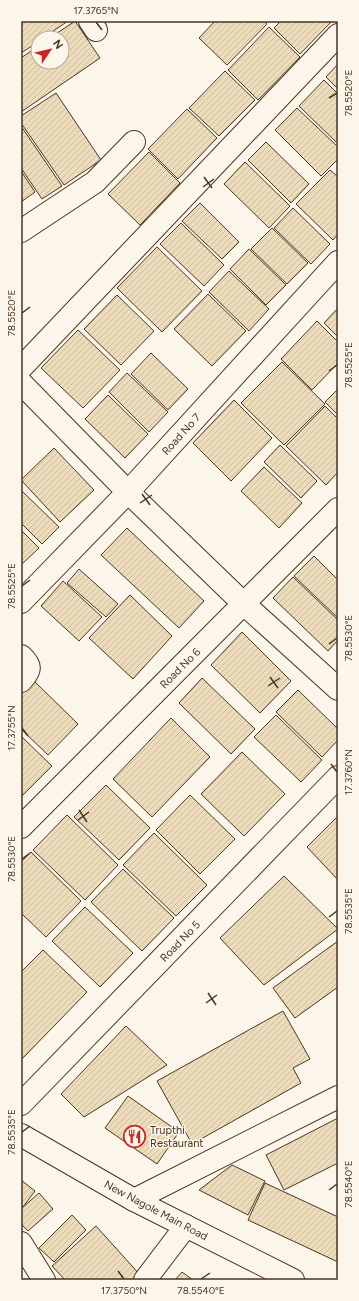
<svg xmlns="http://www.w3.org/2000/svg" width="359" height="1301" viewBox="0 0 359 1301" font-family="Figtree,sans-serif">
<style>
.building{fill:url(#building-hatch);stroke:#4a3520}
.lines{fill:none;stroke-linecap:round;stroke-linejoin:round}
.minor-casing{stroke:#4a3520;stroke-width:24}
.minor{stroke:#fbf6e9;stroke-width:22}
.ticks{fill:none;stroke:#4a3520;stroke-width:1.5}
.labels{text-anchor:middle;stroke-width:3;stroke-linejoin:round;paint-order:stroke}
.street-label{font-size:11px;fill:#4a3520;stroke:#fbf6e9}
.poi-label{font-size:11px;fill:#4a3520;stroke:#fbf6e9;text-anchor:start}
.neatline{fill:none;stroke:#4a3520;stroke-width:1.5}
.ticks-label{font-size:10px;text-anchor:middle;fill:#4a3520}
</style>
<defs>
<pattern id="building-hatch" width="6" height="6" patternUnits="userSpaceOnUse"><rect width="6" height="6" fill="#ecdcbc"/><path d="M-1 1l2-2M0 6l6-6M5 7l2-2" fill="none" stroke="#ccbda1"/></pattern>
</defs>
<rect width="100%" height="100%" fill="#fbf6e9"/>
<!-- building -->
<g class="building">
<path d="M21 21H68L43 38H38V42L21 53Z"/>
<path d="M75 21 100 58 21 112V58L38 46V62H62V38H50Z"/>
<path d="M215 21H264L267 24 227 65 199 38Z"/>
<path d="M281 21H332L300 54 274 28Z"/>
<path d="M269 27 300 57 258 100 228 70Z"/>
<path d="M338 64V89L326 77Z"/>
<path d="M225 71 255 100 219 136 189 108Z"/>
<path d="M324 80 338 94V144L299 106Z"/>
<path d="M56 93 101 160 64 185 21 123V116Z"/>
<path d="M297 108 338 147V159L321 176 275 130Z"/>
<path d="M187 109 217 138 178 179 148 149Z"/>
<path d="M21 126 62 186 42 199 21 168Z"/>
<path d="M266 142 309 184 291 203 248 160Z"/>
<path d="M149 152 180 183 140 225 108 194Z"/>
<path d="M245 162 290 206 269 228 224 184Z"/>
<path d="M330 170 338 177V234L333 240 296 204Z"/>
<path d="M21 171 35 192 21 202Z"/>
<path d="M200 203 239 242 222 259 182 221Z"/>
<path d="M293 208 330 244 311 264 274 228Z"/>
<path d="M181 223 224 265 204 286 160 244Z"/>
<path d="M272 228 308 263 287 284 251 249Z"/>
<path d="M157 247 202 291 162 332 117 288Z"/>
<path d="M249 249 286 285 266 305 230 269Z"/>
<path d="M229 271 269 309 249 331 209 292Z"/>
<path d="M208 294 246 331 212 366 174 329Z"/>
<path d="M117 295 154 331 121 365 84 329Z"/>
<path d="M338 308V337L324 323Z"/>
<path d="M317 321 338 342V363L312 390 281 359Z"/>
<path d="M78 330 120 370 83 408 41 368Z"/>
<path d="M151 353 188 389 168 410 131 374Z"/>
<path d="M282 362 325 404 284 445 241 403Z"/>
<path d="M127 373 168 412 149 432 109 392Z"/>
<path d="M338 389V415L325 402Z"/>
<path d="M108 395 148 434 125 458 85 419Z"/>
<path d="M234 400 272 438 231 481 193 443Z"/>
<path d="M325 406 338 419V472L326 485 286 446Z"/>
<path d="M280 445 317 481 301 498 264 462Z"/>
<path d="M54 448 94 490 60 522 21 480Z"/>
<path d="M264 467 302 503 279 528 241 491Z"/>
<path d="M21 490 59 527 42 544 21 523Z"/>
<path d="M127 528 204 601 179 628 101 555Z"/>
<path d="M21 530 39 548 21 565Z"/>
<path d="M314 556 338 580V618L294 576Z"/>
<path d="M79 569 118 604 106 617 67 583Z"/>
<path d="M293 577 338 620V640L328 651 273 598Z"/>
<path d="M63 581 102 617 79 641 41 606Z"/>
<path d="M130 595 172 636 133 679 89 638Z"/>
<path d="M242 632 291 681 260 713 211 665Z"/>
<path d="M202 678 255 729 231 754 179 703Z"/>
<path d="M32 679 78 724 48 755 21 729V689Z"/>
<path d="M298 690 338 729V740L322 757 276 712Z"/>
<path d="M276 715 322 760 301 782 254 737Z"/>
<path d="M171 718 210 757 152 817 113 779Z"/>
<path d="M21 736 52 766 21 797Z"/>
<path d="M242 752 285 794 244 836 201 794Z"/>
<path d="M106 785 150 828 119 860 74 817Z"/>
<path d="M190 795 235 839 200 874 156 830Z"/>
<path d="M67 815 118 865 85 900 33 850Z"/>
<path d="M338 816V880L307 847Z"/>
<path d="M154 833 207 885 176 916 123 865Z"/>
<path d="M31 852 81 901 46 937 21 913V862Z"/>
<path d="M123 869 174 918 142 951 91 902Z"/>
<path d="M284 876 338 929 264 985 220 938Z"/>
<path d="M85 907 133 953 100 987 52 941Z"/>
<path d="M338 941V987L295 1018 273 988Z"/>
<path d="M43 950 87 992 21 1060V972Z"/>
<path d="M283 1011 310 1059 293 1068 301 1083 192 1144 157 1081Z"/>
<path d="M126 1026 167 1065 84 1117 61 1094Z"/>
<path d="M128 1096 179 1132 157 1164 105 1128Z"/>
<path d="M338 1118V1163L284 1190 266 1155Z"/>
<path d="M232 1165 265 1181 248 1215 199 1190Z"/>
<path d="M21 1180 35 1191 23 1207 21 1206Z"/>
<path d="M265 1183 338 1217V1262L248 1220Z"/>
<path d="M39 1193 53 1209 28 1231 21 1224V1209Z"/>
<path d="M72 1215 86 1230 54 1262 39 1248Z"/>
<path d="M96 1226 141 1276 136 1280H65L52 1266Z"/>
<path d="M182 1272 193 1280H175Z"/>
</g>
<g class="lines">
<defs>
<g id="minor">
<path d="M90 21 96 30"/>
<path d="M21 231 95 182 134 142"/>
<path d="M21 368 338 35"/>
<path d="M21 383 128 492 244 604 338 689"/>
<path d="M21 602 128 492 338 262"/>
<path d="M21 656C32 666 31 670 21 681"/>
<path d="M21 827 338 509"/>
<path d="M21 1104 338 777"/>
<path d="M21 1135 134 1200 293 1280"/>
<path d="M134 1200 338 1097"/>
<path d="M21 1243 44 1280"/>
<path d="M145 1280 186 1226"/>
</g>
</defs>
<!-- minor casing -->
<use href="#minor" class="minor-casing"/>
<!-- minor -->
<use href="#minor" class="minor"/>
</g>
<!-- ticks -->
<path class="ticks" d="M96 22 102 30M329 98 337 93M204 177 212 188M203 187 214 179M22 313 30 307M329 371 337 365M142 494 150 505M140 503 152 495M22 586 30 580M329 644 337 638M270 677 278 688M268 686 280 678M22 728 28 736M331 764 337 772M79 810 87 822M78 820 89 812M22 859 30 853M329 917 337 911M208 993 216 1005M206 1003 217 995M22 1132 30 1126M329 1190 337 1184M118 1271 124 1279M201 1279 210 1273"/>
<!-- icons -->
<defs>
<symbol id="restaurant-ring" viewBox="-11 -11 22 22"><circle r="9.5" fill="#fbf6e9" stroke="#c62828" stroke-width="1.5"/><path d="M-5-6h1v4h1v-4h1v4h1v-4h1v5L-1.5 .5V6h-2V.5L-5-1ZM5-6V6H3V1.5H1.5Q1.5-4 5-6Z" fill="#c62828"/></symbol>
</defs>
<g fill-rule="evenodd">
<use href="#restaurant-ring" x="122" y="1124" width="25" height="25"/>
</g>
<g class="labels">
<!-- street labels -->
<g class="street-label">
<text transform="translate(181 434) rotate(-48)" y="4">Road No 7</text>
<text transform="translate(180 668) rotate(-45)" y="4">Road No 6</text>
<text transform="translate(180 941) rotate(-46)" y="4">Road No 5</text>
<text transform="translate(156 1210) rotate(28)" y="4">New Nagole Main Road</text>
</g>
<!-- poi labels -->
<g class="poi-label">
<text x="150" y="1134">Trupthi<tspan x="150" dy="13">Restaurant</tspan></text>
</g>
</g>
<!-- border -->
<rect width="359" height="1301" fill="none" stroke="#fbf6e9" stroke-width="44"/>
<!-- north arrow -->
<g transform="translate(50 50) rotate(55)"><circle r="19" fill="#fbf6e9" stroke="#b4a999"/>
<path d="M0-3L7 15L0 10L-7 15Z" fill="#c62828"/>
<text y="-6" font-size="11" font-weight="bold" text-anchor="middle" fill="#4a3520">N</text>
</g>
<rect x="22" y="22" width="315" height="1257" class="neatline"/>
<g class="ticks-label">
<text x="96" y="14">17.3765°N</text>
<text transform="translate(348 93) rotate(-90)" y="4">78.5520°E</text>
<text transform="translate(11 313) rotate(-90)" y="4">78.5520°E</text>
<text transform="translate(348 365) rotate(-90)" y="4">78.5525°E</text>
<text transform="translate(11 586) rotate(-90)" y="4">78.5525°E</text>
<text transform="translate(348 638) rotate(-90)" y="4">78.5530°E</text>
<text transform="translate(11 728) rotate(-90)" y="4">17.3755°N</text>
<text transform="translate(348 772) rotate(-90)" y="4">17.3760°N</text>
<text transform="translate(11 859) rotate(-90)" y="4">78.5530°E</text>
<text transform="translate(348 911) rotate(-90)" y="4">78.5535°E</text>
<text transform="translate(11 1132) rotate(-90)" y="4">78.5535°E</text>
<text transform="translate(348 1184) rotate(-90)" y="4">78.5540°E</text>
<text x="124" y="1294">17.3750°N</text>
<text x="201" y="1294">78.5540°E</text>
</g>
</svg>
